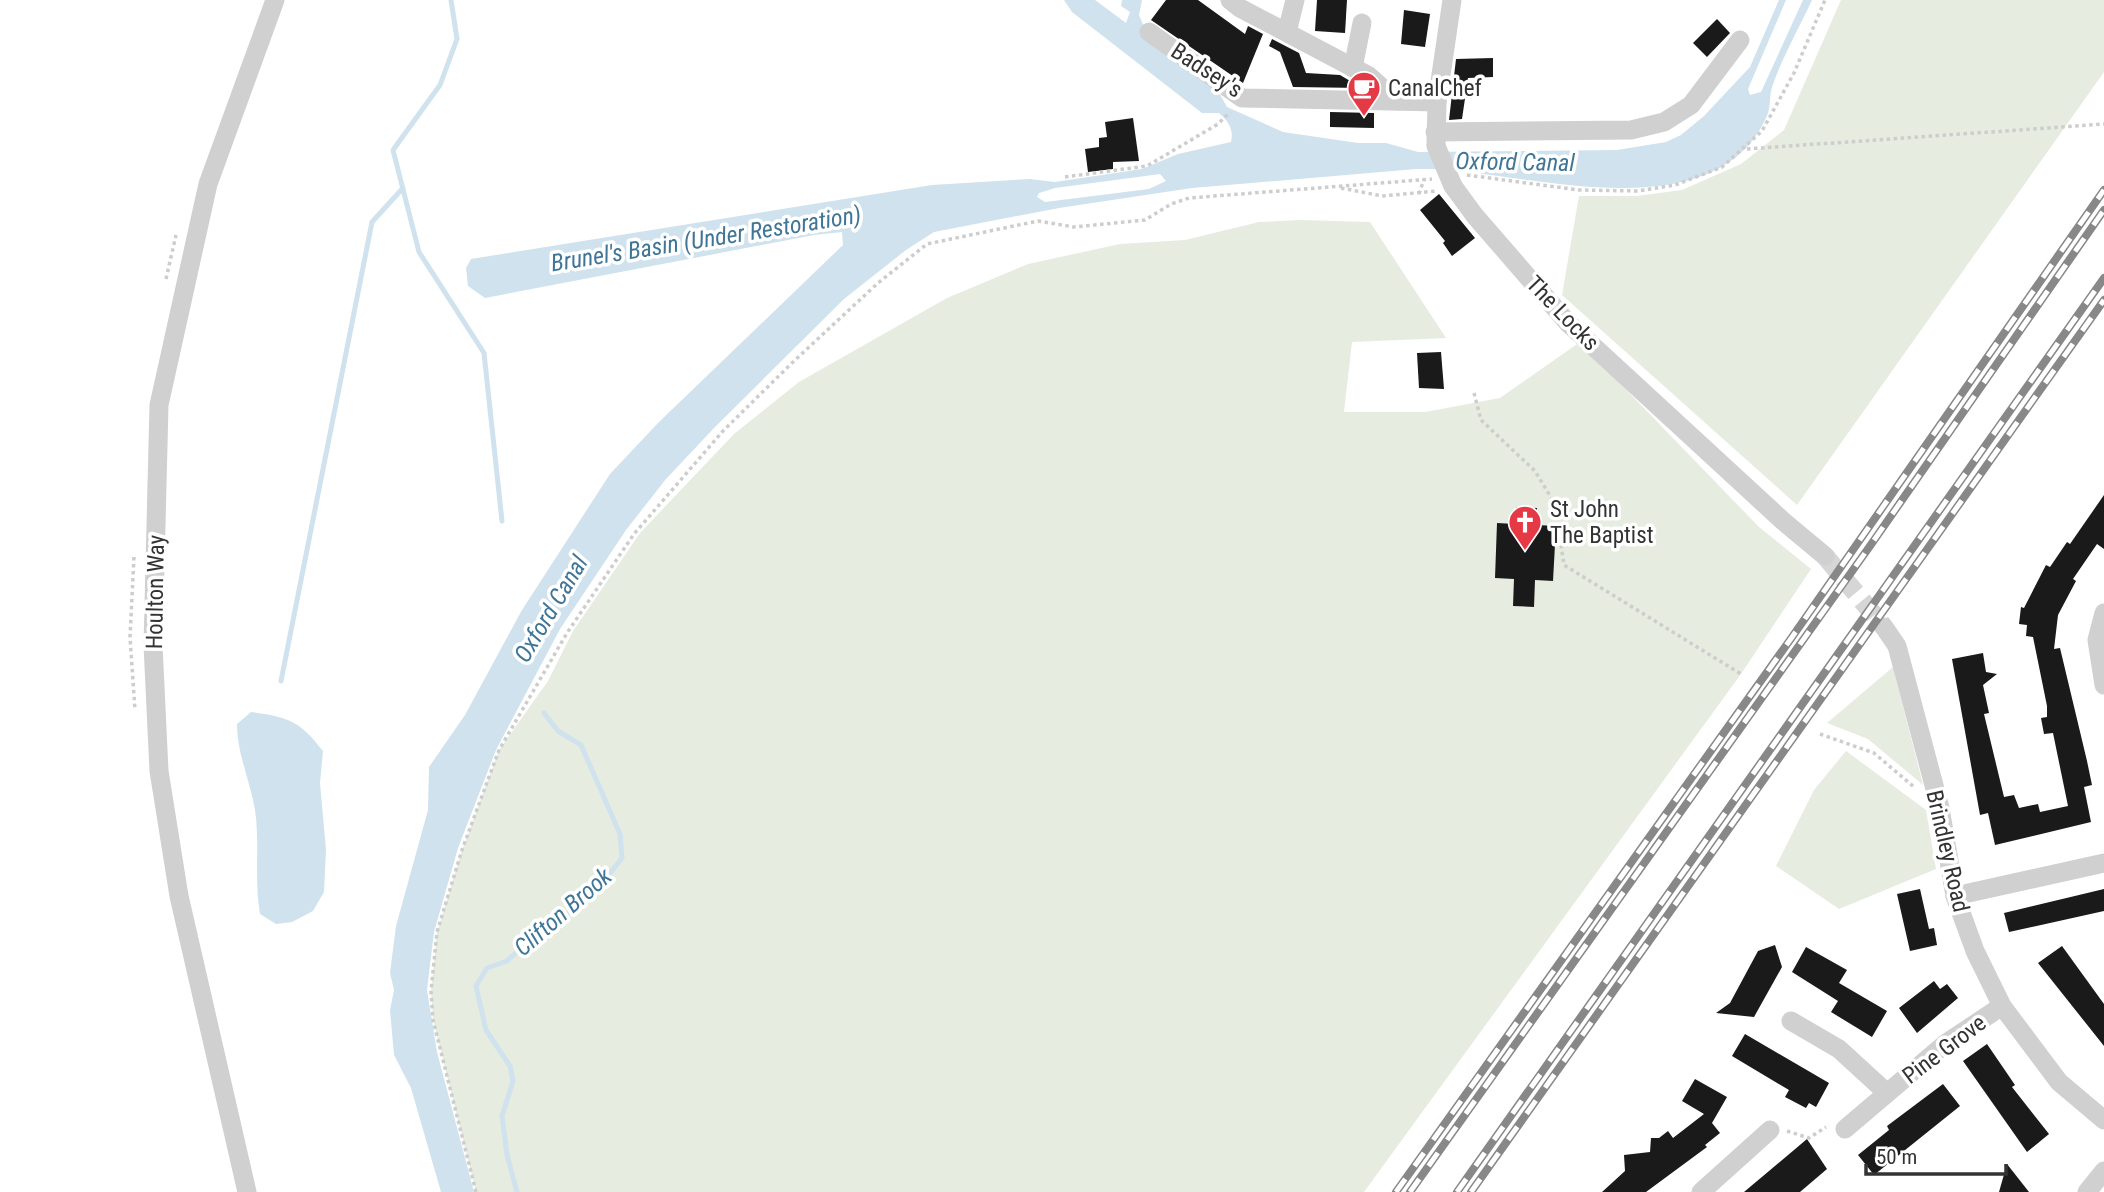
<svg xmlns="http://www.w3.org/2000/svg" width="2104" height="1192" viewBox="0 0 2104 1192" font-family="'Roboto Condensed',sans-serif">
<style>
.green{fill:#e6ecdf}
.water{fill:#cfe2ee;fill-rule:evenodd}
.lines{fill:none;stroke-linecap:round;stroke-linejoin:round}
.stream{stroke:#cfe2ee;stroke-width:5}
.building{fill:#1a1a1a}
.minor-tunnel{stroke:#d6d6d6;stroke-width:19;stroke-dasharray:19 10;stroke-linecap:butt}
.path{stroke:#cdcdcd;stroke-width:3.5;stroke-dasharray:3.5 3.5;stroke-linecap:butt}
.minor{stroke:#d0d0d0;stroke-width:19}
.rail-casing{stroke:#888;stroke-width:8}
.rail{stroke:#fff;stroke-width:5;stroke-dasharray:16;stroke-linecap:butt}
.minor-bridge{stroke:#d0d0d0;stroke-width:19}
.labels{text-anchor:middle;stroke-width:7;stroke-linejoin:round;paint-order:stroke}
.street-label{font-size:23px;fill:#333;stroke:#fff}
.poi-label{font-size:23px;fill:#333;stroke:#fff;text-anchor:start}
.water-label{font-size:24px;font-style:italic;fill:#3f7597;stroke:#fff}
</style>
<rect width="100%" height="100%" fill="#fff"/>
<!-- green -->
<g class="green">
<path d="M1841 0H2104V72L1797 505 1562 295 1579 196H1637L1682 190 1741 164 1784 130Z"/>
<path d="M1301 220 1370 222 1446 338 1352 342 1344 412H1425L1500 398 1580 342 1759 527 1811 569 1741 674 1364 1192H476L433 1020 431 991 437 932 462 850 499 750 548 681 573 631 640 533 734 434 799 382 947 298 1028 264 1120 244 1185 240 1259 222Z"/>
<path d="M1893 667 1923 785 1868 739 1827 723Z"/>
<path d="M1846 751 1926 810 1936 869 1839 909 1776 866 1814 790Z"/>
</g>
<!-- water -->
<g class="water">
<path d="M1064 0H1095L1126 23 1130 12 1121 6 1122 0H1142L1139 15 1145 29 1218 91 1227 107 1283 132 1358 143H1386L1418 152 1617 150 1666 142 1681 135 1704 116 1750 67 1779 0H1786L1748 89 1750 95 1761 92 1803 0H1812C1799 28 1782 58 1772 87 1769 97 1771 109 1766 118 1720 219 1567 184 1483 174L1468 169H1416L1192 188 1059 208 934 232 906 250 844 299 715 427 666 479 626 530 560 629 496 750 458 848 434 932 427 990 437 1052 474 1192H441L411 1088 394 1055 390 1010 394 990 390 973 396 926 428 810 429 767 465 715 522 610 610 474 659 422 843 245 842 232 814 235 485 298 468 286 466 268 471 259 932 185 1030 179 1055 182 1142 169 1178 154 1231 142C1234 129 1228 121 1219 113H1202L1072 12ZM1160 174 1166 181 1149 189 1045 202 1037 197 1039 193 1055 188Z"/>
<path d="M251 712C289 717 300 721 323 751L320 783 326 850 324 892 313 911 292 922 276 924 260 914C254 879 260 844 255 810 250 780 237 754 237 724Z"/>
</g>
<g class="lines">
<!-- stream -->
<g class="stream">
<path d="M451 0 457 39 440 85 393 150 419 252 484 353 502 521"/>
<path d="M281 681 372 222 403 188"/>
<path d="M517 1192 507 1155 502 1116 513 1081 510 1066 486 1030 476 986 487 968 507 961 543 928 561 919 600 886 622 858 620 834 581 745 558 731 544 713"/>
</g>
</g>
<!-- building -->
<g class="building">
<path d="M1166 0H1198L1245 34 1248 26 1263 34 1243 83 1151 20Z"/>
<path d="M1317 0H1347L1345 33 1315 31Z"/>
<path d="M1404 10 1430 14 1425 47 1401 44Z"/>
<path d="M1717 19 1730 33 1707 57 1693 43Z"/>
<path d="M1272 39 1299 53 1306 73 1340 75 1362 88 1293 87 1280 52 1269 46Z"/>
<path d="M1493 58V77L1468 78 1462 119 1449 120 1456 59Z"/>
<path d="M1330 112 1374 113V128L1330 127Z"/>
<path d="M1133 118 1139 161 1113 162V169L1088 172 1085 149 1099 147V138L1107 137 1105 122Z"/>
<path d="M1439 194 1475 238 1452 256 1443 243 1445 241 1420 210Z"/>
<path d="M1441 352 1444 389 1419 388 1417 353Z"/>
<path d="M2104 495V549L2097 544 2073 579 2076 581 2058 615 2054 649 2060 648 2087 761 2092 785 2084 787 2091 822 1995 845 1988 813 1980 815 1952 659 1983 653 1986 672 1997 674 1983 685 1989 713 1984 714 2004 797 2014 795 2019 808 2038 804 2040 812 2068 806 2053 733 2044 734 2041 718 2047 717V706L2033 637 2026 636 2027 625 2019 624 2021 607 2024 608 2046 565 2050 567 2067 542 2070 544Z"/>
<path d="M1516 507 1537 508 1536 525 1556 526 1553 581 1535 580 1534 607 1513 606 1514 579 1495 578 1497 523 1515 524Z"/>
<path d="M1920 889 1929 929 1934 928 1937 945 1910 951 1897 894Z"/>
<path d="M2104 889V911L2009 932 2004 913Z"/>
<path d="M1775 945 1782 967 1754 1017 1716 1013 1730 1003 1758 951Z"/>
<path d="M2062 946 2104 1004V1046L2038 963Z"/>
<path d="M1806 947 1847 970 1839 983 1887 1011 1872 1037 1831 1012 1838 1001 1792 972Z"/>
<path d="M1934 981 1940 989 1947 984 1958 998 1917 1033 1899 1008Z"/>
<path d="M1745 1034 1829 1083 1816 1107 1809 1103 1806 1108 1785 1097 1789 1090 1732 1056Z"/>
<path d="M1987 1044 2015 1085 2012 1087 2049 1134 2027 1152 1963 1061Z"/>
<path d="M1695 1079 1727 1097 1712 1123 1720 1133 1705 1145 1707 1147 1646 1192H1602L1625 1171 1624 1155 1650 1152 1651 1138H1659L1668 1131 1673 1138 1704 1114 1682 1101Z"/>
<path d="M1943 1084 1960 1106 1874 1175 1858 1155 1889 1130 1887 1126Z"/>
<path d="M1807 1139 1827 1169 1800 1192H1744Z"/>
<path d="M2007 1164 2029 1192H1999Z"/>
</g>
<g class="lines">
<!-- minor-tunnel -->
<path class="minor-tunnel" d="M1825 556 1884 627"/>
<!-- path -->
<g class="path">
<path d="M1747 149 2104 124"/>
<path d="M1467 175 1579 190 1638 191 1675 185 1722 167 1762 131 1794 73 1825 0"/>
<path d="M1065 177 1147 166 1218 124 1230 112"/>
<path d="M1341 188 1382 196 1437 191"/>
<path d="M1419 194 1424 179"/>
<path d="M166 279 176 235"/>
<path d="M1474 393 1481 420 1535 471 1555 504 1564 565 1741 674"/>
<path d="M134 557 130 637 135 710"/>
<path d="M1820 734 1874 753 1914 787"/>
<path d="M1787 1131 1809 1138 1826 1127"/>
<path d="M476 1192 433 1020 431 991 437 932 462 850 499 750 567 633 634 534 723 431 794 361 878 283 927 244 1038 221 1074 227 1145 220 1171 204 1189 198 1432 179"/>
</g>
<!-- minor -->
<g class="minor">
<path d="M1230 0 1240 8 1369 76 1397 101"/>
<path d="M1149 32 1242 98 1437 102"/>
<path d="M1287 32 1295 0"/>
<path d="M1353 68 1362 23"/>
<path d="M1435 132 1631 130 1664 122 1691 105 1740 40"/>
<path d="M1436 145 1437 102 1452 0"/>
<path d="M1453 186 1475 216 1568 323 1783 521 1825 556"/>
<path d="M2104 613 2097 640 2104 685"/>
<path d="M1884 627 1897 646 1940 808 1955 896 1975 951 2002 1006 2059 1082 2104 1120"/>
<path d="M1955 896 2104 863"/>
<path d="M1791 1021 1839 1049 1887 1093"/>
<path d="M1845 1129 1945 1044 2002 1006"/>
<path d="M247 1192 179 896 159 771 153 645 159 405 208 184 275 0"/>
<path d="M1701 1192 1770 1130"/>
<path d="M2087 1192 2104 1171"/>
</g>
<defs>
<g id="rail">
<path d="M1396 1192 1790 640 2104 190"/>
<path d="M1410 1192 1870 546 2104 210"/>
<path d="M1457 1192 2104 278"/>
<path d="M1471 1192 2104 300"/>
</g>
</defs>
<!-- rail casing -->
<use href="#rail" class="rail-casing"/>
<!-- rail -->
<use href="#rail" class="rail"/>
<!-- minor-bridge -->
<path class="minor-bridge" d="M1436 146 1453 186"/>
</g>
<!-- icons -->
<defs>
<symbol id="cafe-pin" viewBox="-11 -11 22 30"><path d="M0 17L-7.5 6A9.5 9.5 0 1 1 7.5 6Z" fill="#e63946" stroke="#fff"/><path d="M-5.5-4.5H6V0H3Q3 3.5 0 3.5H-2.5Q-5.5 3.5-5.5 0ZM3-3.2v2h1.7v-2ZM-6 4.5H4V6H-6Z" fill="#fff"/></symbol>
<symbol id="church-pin" viewBox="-11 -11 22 30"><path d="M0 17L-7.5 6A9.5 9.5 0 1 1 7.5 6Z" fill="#e63946" stroke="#fff"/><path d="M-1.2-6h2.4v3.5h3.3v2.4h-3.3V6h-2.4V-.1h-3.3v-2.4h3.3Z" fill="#fff"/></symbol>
</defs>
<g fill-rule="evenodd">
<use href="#cafe-pin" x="1345" y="69" width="38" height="52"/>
<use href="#church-pin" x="1506" y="503" width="38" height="52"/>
</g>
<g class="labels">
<!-- street labels -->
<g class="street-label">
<text transform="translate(1207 70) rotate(33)" y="8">Badsey's</text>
<text transform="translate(1563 313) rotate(46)" y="8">The Locks</text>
<text transform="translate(155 592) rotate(-89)" y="8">Houlton Way</text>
<text transform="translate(1948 851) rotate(77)" y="8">Brindley Road</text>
<text transform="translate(1944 1049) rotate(-37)" y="8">Pine Grove</text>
</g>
<!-- poi labels -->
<g class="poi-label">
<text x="1388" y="96">CanalChef</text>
<text x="1550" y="517">St John<tspan x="1550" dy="26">The Baptist</tspan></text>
</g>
<!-- water labels -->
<g class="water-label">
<text transform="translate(1515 162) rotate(1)" y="8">Oxford Canal</text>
<text transform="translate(706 239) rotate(-9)" y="8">Brunel's Basin (Under Restoration)</text>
<text transform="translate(551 609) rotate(-59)" y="8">Oxford Canal</text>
<text transform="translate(563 912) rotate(-41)" y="8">Clifton Brook</text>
</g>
</g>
<!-- scale -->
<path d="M1866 1164v10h140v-10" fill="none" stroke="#333333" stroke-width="3.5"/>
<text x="1876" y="1164" font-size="21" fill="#333333" stroke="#ffffff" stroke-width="5" paint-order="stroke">50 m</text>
</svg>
